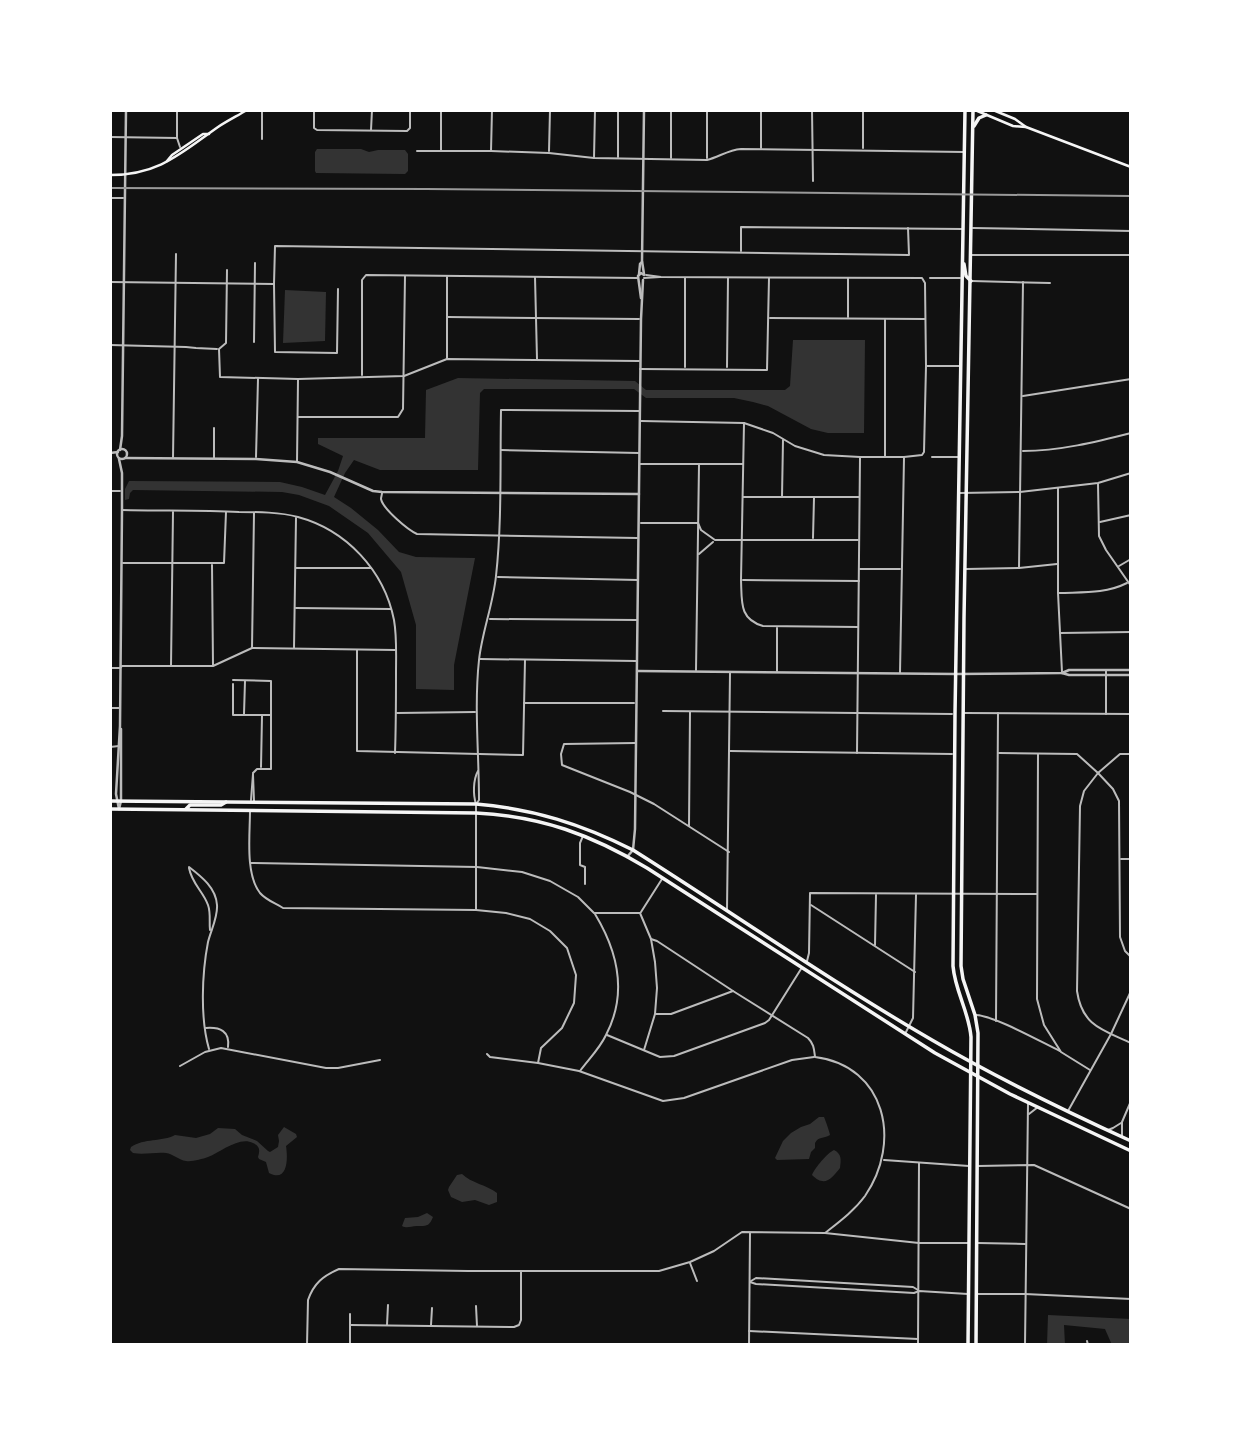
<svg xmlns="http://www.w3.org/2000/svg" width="1241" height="1455" viewBox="0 0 1241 1455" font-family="Helvetica,sans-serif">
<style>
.water{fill:#333}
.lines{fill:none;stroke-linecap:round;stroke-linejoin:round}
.minor{stroke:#bcbcbc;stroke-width:2}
.tertiary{stroke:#bcbcbc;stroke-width:2.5}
.secondary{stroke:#f5f5f5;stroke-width:2.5}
.primary{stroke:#f5f5f5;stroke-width:3.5}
.rail{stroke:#9a9a9a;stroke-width:2}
</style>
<rect width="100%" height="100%" fill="#111"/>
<!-- water -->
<g class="water">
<path d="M317 149H361L369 152 378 150H405L408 154V171L405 174 316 173 315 171V152Z"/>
<path d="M285 290 326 292 325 341 283 343Z"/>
<path d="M793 340H865L864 433H828L811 429 768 406 753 402 734 398H646L634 389H484L480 393 478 470H380L354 460 345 473 334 497 351 508 378 530 399 552 416 557 475 558 454 665V690L416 689V625L401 572 368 533 329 506 299 495 282 492 133 490 130 493 129 499 125 500V489L129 481 280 482 302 487 325 495 338 471 343 456 318 444V438H425L426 390 458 378 635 381 646 390H785L790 386Z"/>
<path d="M819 1117H824C825 1119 830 1133 830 1135 823 1139 819 1136 815 1143V1148L811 1152 809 1159 777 1160 775 1158 783 1141 791 1133 801 1127 810 1124Z"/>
<path d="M284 1127 296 1134 297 1137 286 1146C288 1158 288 1183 269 1173L266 1162 259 1159 258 1157C260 1150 260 1146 253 1143 239 1136 221 1152 208 1157 202 1159 192 1162 186 1161 179 1160 173 1154 166 1153 155 1152 144 1155 133 1153L130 1150 131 1147C144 1138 162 1142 175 1135L196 1138 210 1134 218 1128 235 1129 242 1135 257 1141 268 1151 270 1152 278 1147 279 1141 278 1135Z"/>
<path d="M834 1150C842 1154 841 1160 840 1168 832 1178 825 1188 812 1175 815 1168 827 1153 834 1150Z"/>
<path d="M462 1174C471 1183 487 1185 497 1193V1202L489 1205 475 1200 462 1202 451 1197 448 1190 449 1187 457 1175Z"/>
<path d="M427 1213 433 1217C429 1227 426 1226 417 1226 410 1226 408 1229 402 1226L405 1218 418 1217Z"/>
<path d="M1048 1315 1131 1319V1345H1112L1105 1329 1064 1325 1065 1345H1047Z"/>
</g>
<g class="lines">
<!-- minor -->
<g class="minor">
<path d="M177 110V138L180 147"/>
<path d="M314 110V128L317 130 407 131 410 128V110"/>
<path d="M441 110V151"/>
<path d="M812 110 813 181"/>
<path d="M645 111H703"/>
<path d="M371 130 372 110"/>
<path d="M110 137 177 138"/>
<path d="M262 139V110"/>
<path d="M761 148V110"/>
<path d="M863 148V110"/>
<path d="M417 151H491L549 153 594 158 707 160C719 157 728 150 741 149L964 152"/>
<path d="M491 151 492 110"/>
<path d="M549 151 550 110"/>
<path d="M618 157V110"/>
<path d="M594 158 595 110"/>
<path d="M671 158V111"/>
<path d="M707 158V110"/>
<path d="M110 198H123"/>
<path d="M973 228 1131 231"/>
<path d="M741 251V227L963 229"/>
<path d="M972 255H1131"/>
<path d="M227 270 226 343 219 349 220 377 298 379 404 376 447 359 639 361"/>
<path d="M535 277 537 359"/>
<path d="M644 278 660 277"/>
<path d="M930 278H960"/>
<path d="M972 281 1050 283"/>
<path d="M110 282 274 284"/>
<path d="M338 289 337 353 275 352 274 284 275 246 909 255 908 228"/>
<path d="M448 317 639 319"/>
<path d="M848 317V278"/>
<path d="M770 318 925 319"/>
<path d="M885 320V457"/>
<path d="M254 342 255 263"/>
<path d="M110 345 186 347 196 348 217 349"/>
<path d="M447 359V277"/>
<path d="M927 366H960"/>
<path d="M685 367V278"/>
<path d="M727 367 728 278"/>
<path d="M640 369 767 370 769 278"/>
<path d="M362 375V280L366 275 637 278"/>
<path d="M1023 396 1131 379"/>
<path d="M298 417H398L403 409 405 276"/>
<path d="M641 421 744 423 773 433 795 446 824 455 860 457H904L922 455 924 452 926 366 925 283 922 278 661 277 646 275"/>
<path d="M744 423 741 580C742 602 739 619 763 626L858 627"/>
<path d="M501 450 639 453"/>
<path d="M1023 451C1059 451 1096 442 1131 433"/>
<path d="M256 457 258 379"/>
<path d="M932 457H959"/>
<path d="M173 458 176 254"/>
<path d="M214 458V428"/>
<path d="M297 462 298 380"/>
<path d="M640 464H743"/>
<path d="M1098 484 1099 536 1106 550 1131 586"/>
<path d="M1058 488V593L1062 672"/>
<path d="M110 491H120"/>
<path d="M382 493C382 495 381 497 381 499 383 509 408 530 417 534L637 538"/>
<path d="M960 493 1020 492 1098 483 1131 473"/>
<path d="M743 497H859"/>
<path d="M782 497 783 440"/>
<path d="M122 510C161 511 201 510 239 512 258 512 280 512 298 517 346 530 384 570 394 620 397 637 396 655 396 673 396 700 396 726 395 753"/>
<path d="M1100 522 1131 515"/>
<path d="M641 523H698L701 530 715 540H858"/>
<path d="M813 538 814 498"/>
<path d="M699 554 713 542"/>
<path d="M123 563H224L226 512"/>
<path d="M212 565 213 665"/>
<path d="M1119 566 1131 559"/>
<path d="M296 568H371"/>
<path d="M1019 568 1023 282"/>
<path d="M860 569H900"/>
<path d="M966 569 1019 568 1057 564"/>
<path d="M498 577 638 580"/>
<path d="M743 580 859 581"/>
<path d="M1059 593C1083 592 1105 594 1127 583"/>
<path d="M296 608 391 609"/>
<path d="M490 619 637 620"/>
<path d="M777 628V671"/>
<path d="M1060 633 1131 632"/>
<path d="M252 648 254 513"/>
<path d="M294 648 296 518"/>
<path d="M357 650V751L523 755 525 660"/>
<path d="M480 659 636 661"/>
<path d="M171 666 173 512"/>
<path d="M110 668H120L122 666H213L252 648 395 650"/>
<path d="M696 670 699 465"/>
<path d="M900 673 904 458"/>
<path d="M233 680 271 681V769H257L253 773"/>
<path d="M233 684V715H270"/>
<path d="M524 703H634"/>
<path d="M110 708H120"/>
<path d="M663 711 952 714"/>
<path d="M397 713 475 712"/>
<path d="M964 713 1131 714"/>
<path d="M244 714 245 681"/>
<path d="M1106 714V671"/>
<path d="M635 743 564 744 561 754 562 765 630 792 654 804 729 852"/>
<path d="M110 747 119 746"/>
<path d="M730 751 952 754"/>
<path d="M857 753 860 458"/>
<path d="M999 753 1077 754 1098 773 1120 754H1131"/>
<path d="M1038 754 1037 999 1044 1025 1061 1052 1090 1070"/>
<path d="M261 767 262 716"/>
<path d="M253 775 254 801"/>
<path d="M251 800 253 774"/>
<path d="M477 803 479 800C479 753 474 707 479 660 482 632 493 605 496 576 502 522 500 465 501 410L639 411"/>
<path d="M250 811C250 834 245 874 260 893 266 900 275 903 283 908L476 910 506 913 530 919 550 931 567 948 576 975 574 1003 562 1028 541 1048 538 1063"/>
<path d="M689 826 690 712"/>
<path d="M583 836 580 843V865L585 867V884"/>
<path d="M1121 859H1131"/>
<path d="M251 863 477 867 522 872 550 881 578 897 594 913H640"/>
<path d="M189 867C202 877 216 888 217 905 218 917 211 930 208 942 202 973 200 1018 209 1049"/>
<path d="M189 868C192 884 203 891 208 905 211 913 209 922 210 930"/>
<path d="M811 905 915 972"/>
<path d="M727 909 730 673"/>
<path d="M476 910V804C473 795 473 780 478 771"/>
<path d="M641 912 662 879"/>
<path d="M640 913 651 939 655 962 657 988 655 1014 644 1050"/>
<path d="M651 939 657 941 733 991 808 1038C814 1044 814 1049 815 1057 886 1066 902 1142 865 1196 854 1211 839 1222 825 1233"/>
<path d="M875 945 876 895"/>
<path d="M1131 957 1125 951 1120 937 1119 801 1113 789 1098 773 1084 791 1080 806 1077 991C1082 1026 1103 1030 1131 1043"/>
<path d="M807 961 809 953 810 893 1037 894"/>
<path d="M656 1014H671L733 991"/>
<path d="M976 1015C995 1016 1041 1042 1060 1051"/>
<path d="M996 1021 998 713"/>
<path d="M206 1028C220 1027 230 1031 228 1047"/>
<path d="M905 1034 913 1018 916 895"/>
<path d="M607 1035 660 1057 674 1056 765 1023 769 1020 801 969"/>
<path d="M487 1054 490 1057 538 1063 579 1071 663 1101 684 1098 792 1060 814 1057"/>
<path d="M180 1066 205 1052 221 1048 326 1068H338L380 1060"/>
<path d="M580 1071C589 1059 600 1048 606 1035 628 993 618 952 595 914"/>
<path d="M1068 1111 1111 1034 1131 991"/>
<path d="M1029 1114 1038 1107"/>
<path d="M1108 1130 1113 1128 1121 1123"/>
<path d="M1122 1136V1122L1131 1101"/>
<path d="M884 1160 969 1166"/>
<path d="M978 1166 1034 1165 1131 1209"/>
<path d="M978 1243 1025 1244"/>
<path d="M690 1263 697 1281"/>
<path d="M751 1281 756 1278 913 1287 918 1290"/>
<path d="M750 1282 756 1284 914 1293 919 1291 968 1294"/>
<path d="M978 1294H1025L1131 1299"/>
<path d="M476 1306 477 1326"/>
<path d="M350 1325 514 1327 519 1325 521 1320V1272"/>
<path d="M387 1325 388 1305"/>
<path d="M431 1325 432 1308"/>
<path d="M749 1331 918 1339"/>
<path d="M1087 1341 1088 1345"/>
<path d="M307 1345 308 1300C314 1283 323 1276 339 1269L468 1271H659L690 1262 714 1251 742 1232 825 1233 919 1243H968"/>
<path d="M350 1345V1314"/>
<path d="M749 1345 750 1233"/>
<path d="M918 1345 919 1163"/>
<path d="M1025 1345 1028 1104"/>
</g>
<!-- tertiary -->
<g class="tertiary">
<path d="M644 110 642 261 644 274"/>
<path d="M639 274 640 264 642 262"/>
<path d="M641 298 638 276 641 273 644 275"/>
<circle cx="122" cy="454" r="5"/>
<path d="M120 450 122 436 126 110"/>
<path d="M110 453 118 452"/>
<path d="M125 458 256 459 297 462 330 472 373 491 382 492 639 494"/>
<path d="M638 671 956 674 1062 673 1069 670H1131"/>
<path d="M1062 673 1069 675H1131"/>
<path d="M119 809 116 794 120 726 122 510V473L119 459"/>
<path d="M119 809 121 801V729"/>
<path d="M627 857 633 850 635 829 641 319 643 280"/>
</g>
<!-- secondary -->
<g class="secondary">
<path d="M975 110 1013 126 1026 127 1131 167"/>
<path d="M993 110 1015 119 1026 127"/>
<path d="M167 161 172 155 203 134H209"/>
<path d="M110 175C159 175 181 153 218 127 227 121 237 116 247 110"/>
</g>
<!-- primary -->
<g class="primary">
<path d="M965 110 955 714 953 966C955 991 969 1012 971 1037L968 1345"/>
<path d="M973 110 964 618 961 966 963 979 975 1015 978 1033 976 1345"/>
<path d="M974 126 979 118 986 115"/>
<path d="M964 264 966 276 971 281"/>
<path d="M110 801 476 804C534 809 581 824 633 850 733 913 830 981 932 1040 997 1078 1063 1110 1131 1141"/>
<path d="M110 809 476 813C541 816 592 835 647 868L935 1053 1010 1094 1131 1151"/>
<path d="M186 809 190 805H221L226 802"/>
</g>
<!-- rail -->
<path class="rail" d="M110 188 426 189 1131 196"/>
</g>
<!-- border -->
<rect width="1241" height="1455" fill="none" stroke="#ffffff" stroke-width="224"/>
</svg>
